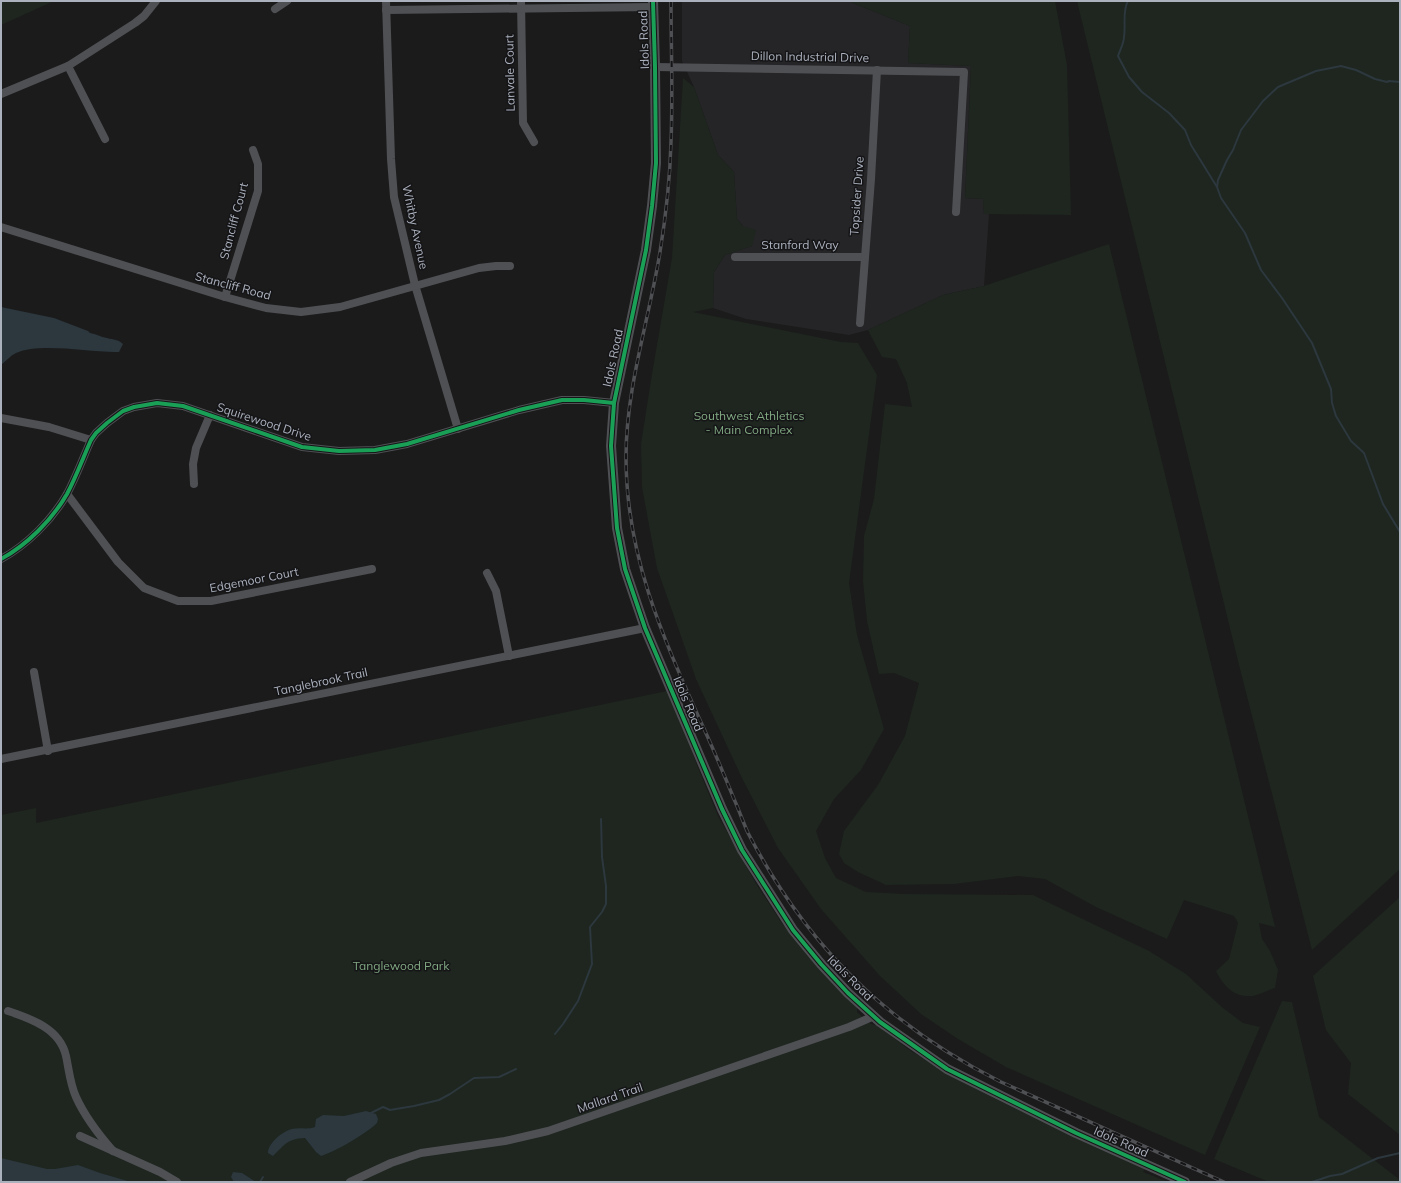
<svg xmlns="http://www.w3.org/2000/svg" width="1401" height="1183" viewBox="0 0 1401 1183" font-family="Mulish,sans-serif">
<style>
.built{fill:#252527}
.green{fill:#1e261f}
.water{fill:#2c373e}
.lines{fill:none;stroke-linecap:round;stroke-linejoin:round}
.stream{stroke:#2c373e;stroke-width:2}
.minor{stroke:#4f5054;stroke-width:8}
.tertiary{stroke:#4f5054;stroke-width:10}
.rail-casing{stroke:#4f5053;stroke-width:3.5}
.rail{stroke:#151517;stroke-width:2;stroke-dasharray:6;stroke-linecap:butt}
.cycleway-casing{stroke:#151517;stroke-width:6}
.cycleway{stroke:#1a9f57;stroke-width:4}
.labels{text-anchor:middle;stroke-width:3;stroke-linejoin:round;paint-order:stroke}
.street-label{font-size:12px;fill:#abb1bd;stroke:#151517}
.park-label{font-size:12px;fill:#81a982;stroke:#151517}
</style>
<rect width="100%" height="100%" fill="#1b1b1b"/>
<!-- built -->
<path class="built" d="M682 1H848L910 26 908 63 971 66 965 198 983 199 984 214H989L984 286 943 295 868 330 849 335 746 319 713 308 714 272 725 255 752 246 743 226 737 219 734 172 718 155 694 87 682 61Z"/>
<!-- green -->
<g class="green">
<path d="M1 1H54L1 25Z"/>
<path d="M848 1H1055L1067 65 1071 215 984 214 983 199 965 198 971 66 908 63 910 26Z"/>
<path d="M1077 1H1400V869L1312 950 1239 665Z"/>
<path d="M683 78 694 87 718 155 734 172 737 219 743 226 756 230 752 246 725 255 714 272 713 308 693 312 841 342 858 343 877 375 849 583 857 635 884 729 861 770 834 799 816 831 825 858 836 878 866 892 904 894 1033 895 1149 951 1186 974 1223 1008 1243 1023 1260 1027 1205 1155 1006 1067 958 1039 921 1014 880 976 821 909 778 848 742 778 696 679 657 568 642 487 641 444 652 374 672 258Z"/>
<path d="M1109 244 1275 927 1259 923 1262 939 1270 951 1278 970 1275 988C1267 990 1258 996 1250 996 1233 997 1223 985 1216 971L1229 959 1238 923 1234 916 1184 900 1167 939 1096 907 1045 879 1018 876 954 884 886 885 858 872 844 863 839 854 844 831 878 785 905 736 919 683 894 673 879 674 867 621 863 581 864 536 874 499 885 404 912 407 907 383 896 359 882 357 868 330 943 295 984 286Z"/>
<path d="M667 691 685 732 697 765 718 816 755 882 781 922 800 945 857 1008V1012L871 1024 879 1026 908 1049 953 1077 1010 1106 1146 1168 1143 1172 1168 1182H1V815L36 808V823Z"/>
<path d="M1400 897V1135L1348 1094 1351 1063 1326 1030 1313 976Z"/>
<path d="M1282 1001 1292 1002 1319 1117 1400 1180V1182H1269L1214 1159Z"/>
</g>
<!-- water -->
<g class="water">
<path d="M1 307 54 318 88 331 90 333C96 334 101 337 107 338 114 340 118 339 123 344L119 352C90 353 42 342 16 353 10 356 6 361 1 365Z"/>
<path d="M366 1111 376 1114 378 1119 377 1123C367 1133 335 1152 321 1156L316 1152 305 1138C286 1139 285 1145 273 1156L268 1153C268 1143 283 1131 292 1129 300 1127 307 1130 315 1127L316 1119 323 1115 344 1116Z"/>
<path d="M1 1158 47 1169H55L78 1165 100 1173 131 1182H1Z"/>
<path d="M233 1172 242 1173 256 1182H234L231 1177Z"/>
</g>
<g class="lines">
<!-- stream -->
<g class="stream">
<path d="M1128 1C1122 11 1126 26 1124 37 1124 43 1120 50 1118 56L1129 77 1142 92 1169 113 1185 130 1191 145 1217 187 1221 198 1245 233 1261 270 1282 298 1312 343 1331 389 1332 403 1336 416 1351 441 1364 453 1383 504 1400 532"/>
<path d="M1217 187 1218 180 1227 160 1233 150 1241 130 1263 101 1278 87 1316 71 1341 66 1356 70 1375 79 1387 82 1389 81 1400 82"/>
<path d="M555 1034 563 1024 578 1001 592 964 590 927 602 912 606 904V886L602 857 601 819"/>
<path d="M371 1113 383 1107 390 1110 414 1106 439 1100 450 1094 474 1078 499 1077 516 1069"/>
<path d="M260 1182 263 1177"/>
<path d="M1312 1182 1330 1176 1342 1174 1378 1158 1400 1153"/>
</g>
<!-- minor -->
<g class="minor">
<path d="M386 1 391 159 394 197 415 285 458 429"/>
<path d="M521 1 523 123 534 142"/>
<path d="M275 9 287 1"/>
<path d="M386 10 653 7"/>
<path d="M68 66 105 139"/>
<path d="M655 67 964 72 956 212"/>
<path d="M1 94 68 66 135 23 144 16 156 1"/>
<path d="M1 227 225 297 266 308 301 312 340 307 479 268 496 266H510"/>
<path d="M735 257H864"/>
<path d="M225 297 258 191V164L253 150"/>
<path d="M860 323 871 179 877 70"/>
<path d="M1 418 49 427 91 440"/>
<path d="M194 484 193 464 196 448 210 415"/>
<path d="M67 494 118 562 144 588 178 601H211L372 569"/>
<path d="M1 559C27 545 52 520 67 494 76 477 83 458 91 440L96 433 107 423 123 411 134 407 157 403 183 406 302 447 339 451 375 450 407 444 519 410 562 400H584L614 403"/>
<path d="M487 573 496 591 509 656"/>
<path d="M34 672 48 751"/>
<path d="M1 759 645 628"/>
<path d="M8 1011C32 1019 60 1029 66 1056 69 1070 70 1084 76 1097 85 1117 99 1135 113 1151"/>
<path d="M80 1136 160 1172 177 1182"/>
<path d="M350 1182 391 1163 421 1153 505 1141 548 1131 849 1027 874 1016"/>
</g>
<!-- tertiary -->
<path class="tertiary" d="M653 1 655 67 656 163 652 206 646 250 614 403 611 446 617 528 625 569 645 628 722 809 742 850 793 930 821 964 848 993 880 1022 947 1069 1076 1133 1185 1182"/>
<defs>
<path id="rail" d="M671 1C671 48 673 95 671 142 670 179 666 215 660 252 649 320 626 387 626 457 626 554 661 633 700 720 712 746 723 772 734 799 739 810 743 822 748 833 807 946 887 1025 1001 1082L1224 1182"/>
</defs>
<!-- rail casing -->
<use href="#rail" class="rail-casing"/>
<!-- rail -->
<use href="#rail" class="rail"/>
<defs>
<g id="cycleway">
<path d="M653 1 655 67 656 163 652 206 646 250 614 403 611 446 617 528 625 569 645 628 722 809 742 850 793 930 821 964 848 993 880 1022 947 1069 1076 1133 1185 1182"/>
<path d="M1 559C27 545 52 520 67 494 76 477 83 458 91 440L96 433 107 423 123 411 134 407 157 403 183 406 302 447 339 451 375 450 407 444 519 410 562 400H584L614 403"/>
</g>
</defs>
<!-- cycleway casing -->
<use href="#cycleway" class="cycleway-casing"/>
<!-- cycleway -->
<use href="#cycleway" class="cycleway"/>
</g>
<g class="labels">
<!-- street labels -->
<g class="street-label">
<text transform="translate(644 40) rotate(-92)" y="4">Idols Road</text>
<text transform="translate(810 57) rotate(1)" y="4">Dillon Industrial Drive</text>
<text transform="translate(510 73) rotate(-91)" y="4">Lanvale Court</text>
<text transform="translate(857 196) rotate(-86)" y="4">Topsider Drive</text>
<text transform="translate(234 221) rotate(-75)" y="4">Stancliff Court</text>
<text transform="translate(415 227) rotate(78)" y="4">Whitby Avenue</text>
<text x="800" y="249">Stanford Way</text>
<text transform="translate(233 286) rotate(15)" y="4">Stancliff Road</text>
<text transform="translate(613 358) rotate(-78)" y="4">Idols Road</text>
<text transform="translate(264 422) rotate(18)" y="4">Squirewood Drive</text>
<text transform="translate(254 580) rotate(-11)" y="4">Edgemoor Court</text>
<text transform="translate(321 682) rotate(-12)" y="4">Tanglebrook Trail</text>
<text transform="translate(688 704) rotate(67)" y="4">Idols Road</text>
<text transform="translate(850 978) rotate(45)" y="4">Idols Road</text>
<text transform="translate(610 1098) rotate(-19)" y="4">Mallard Trail</text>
<text transform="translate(1121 1142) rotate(24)" y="4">Idols Road</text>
</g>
<!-- park labels -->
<g class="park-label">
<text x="749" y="420">Southwest Athletics<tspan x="749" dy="14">- Main Complex</tspan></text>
<text x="401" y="970">Tanglewood Park</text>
</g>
</g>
<!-- border -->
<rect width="1401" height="1183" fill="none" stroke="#abb1bd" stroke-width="4"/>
</svg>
